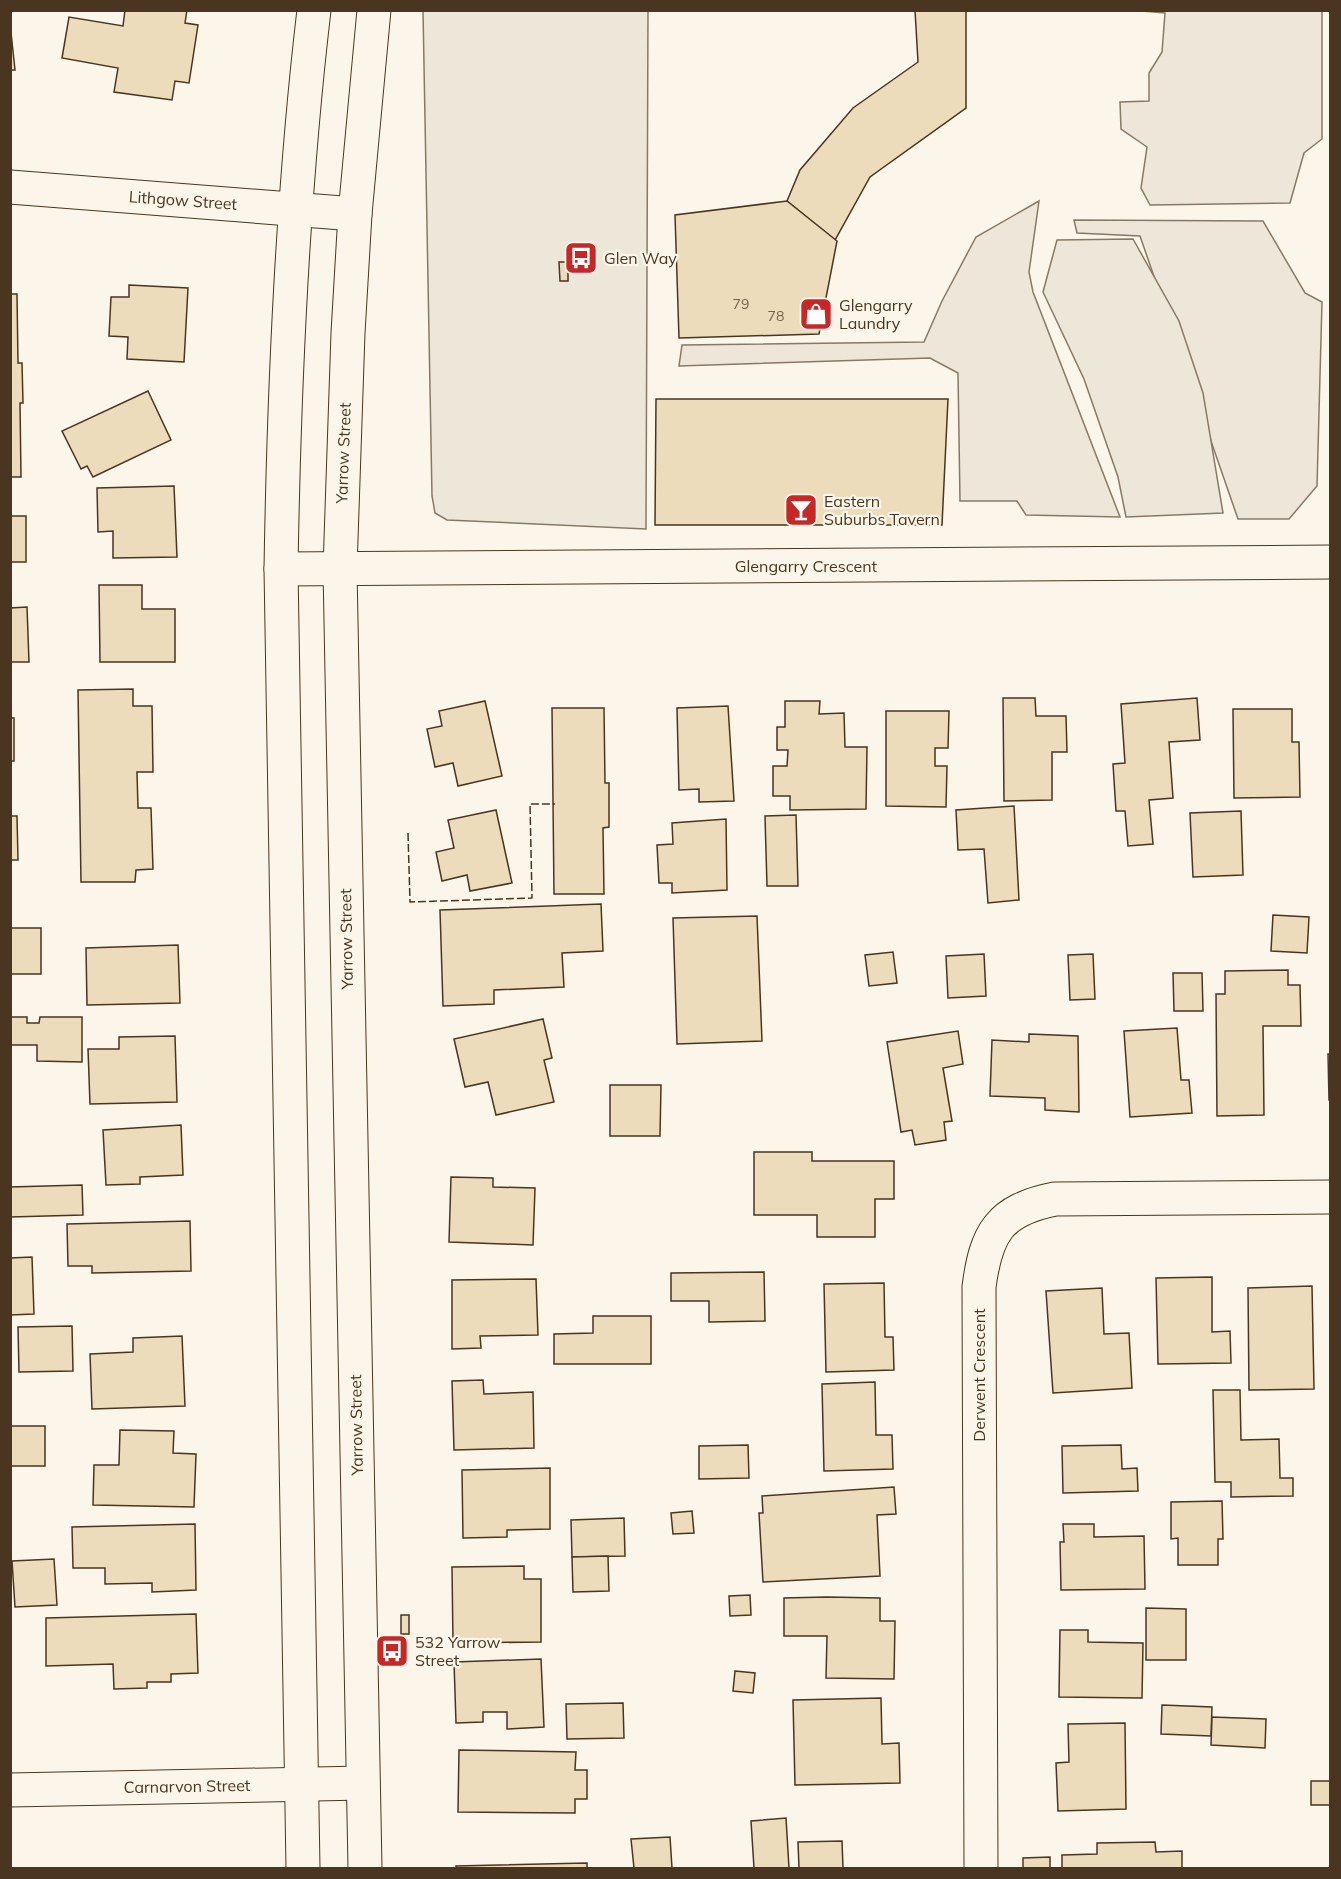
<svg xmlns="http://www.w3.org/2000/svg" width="1341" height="1879" viewBox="0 0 1341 1879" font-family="Mulish,sans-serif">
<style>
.green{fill:#ede6d9;stroke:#887966;stroke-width:1.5}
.parking{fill:#ede7d9;stroke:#887966;stroke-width:1.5}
.building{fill:#ecdcbc;stroke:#4a3520;stroke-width:1.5}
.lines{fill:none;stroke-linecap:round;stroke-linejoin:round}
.street-casing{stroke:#4a3520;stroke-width:35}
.secondary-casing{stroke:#4a3520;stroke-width:35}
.street{stroke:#fbf6e9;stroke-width:33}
.secondary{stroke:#fbf6e9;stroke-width:33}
.fence{stroke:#4a3520;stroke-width:1.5;stroke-dasharray:8 3;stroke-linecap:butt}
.labels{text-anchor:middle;stroke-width:4.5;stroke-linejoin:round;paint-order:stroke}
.number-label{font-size:14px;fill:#725f47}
.street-label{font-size:16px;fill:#4a3520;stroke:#fbf6e9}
.poi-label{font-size:16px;fill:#4a3520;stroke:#fbf6e9;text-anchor:start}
</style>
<rect width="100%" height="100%" fill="#fbf6e9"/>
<!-- green -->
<g class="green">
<path d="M1320 10 1322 11V139L1304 153 1290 203 1150 205 1141 188 1147 147 1121 129 1120 102 1149 101V73L1162 52 1165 13 1142 11Z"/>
<path d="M1039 201 1029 272 1033 292 1120 517 1026 515 1017 501H960L958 373 930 358 679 366 682 345 924 342 942 301 976 237Z"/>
<path d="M1074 220 1263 221 1305 293 1322 302 1317 486 1289 519H1238L1140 236 1077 233Z"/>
</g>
<!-- parking -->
<g class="parking">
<path d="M423 11H648L646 529 447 520 435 513 432 496Z"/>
<path d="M1133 239 1179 321 1203 393 1223 513 1126 517 1118 477 1084 379 1043 292 1057 240Z"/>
</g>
<!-- building -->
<g class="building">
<path d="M125 10H187L185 23 198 25 189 83 175 81 172 100 114 92 118 68 62 58 69 17 123 26Z"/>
<path d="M915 10H966V108L870 177 835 240 787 201 800 170 853 108 918 62Z"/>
<path d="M10 23 15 70H10Z"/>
<path d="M787 201 837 241 819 334 679 338 675 215Z"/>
<path d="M559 262H568V281H560Z"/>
<path d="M129 285 188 288 184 362 127 359 128 337 109 336 111 297H129Z"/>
<path d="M10 294H17L18 363H22L23 403H20L21 477H10Z"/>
<path d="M148 391 171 440 93 477 87 466 81 469 62 431Z"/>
<path d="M656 399H948L942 525H655Z"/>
<path d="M174 486 177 557 113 558V531L98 532 97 488Z"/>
<rect x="10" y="516" width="16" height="46"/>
<path d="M99 585H142V609H175V662H100Z"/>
<path d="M27 607 29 662H10V608Z"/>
<path d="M133 689V706H152L153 772H137L138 808H151L153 869 136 870 135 882H81L78 690Z"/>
<path d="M1003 698H1035L1036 716H1066L1067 752H1052V800L1004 801Z"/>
<path d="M1197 698 1200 740 1169 742 1173 798 1149 800 1153 844 1128 846 1125 811H1116L1113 764 1125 763 1121 704Z"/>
<path d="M485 701 502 776 458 786 453 763 435 767 427 729 442 726 439 711Z"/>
<path d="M785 701H820L819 714 844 713 845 747H867L866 809 790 810V796H773V766H787L788 750H777V727H785Z"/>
<path d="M728 706 734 801 699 802V789L679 790 677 708Z"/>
<path d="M552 708H604L605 783H609V827L603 828 604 894H554Z"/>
<path d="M1233 709H1292V742H1299L1300 797 1234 798Z"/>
<path d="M886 711H949L948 748H935V766H947L946 807 886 806Z"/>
<rect x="10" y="718" width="4" height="43"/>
<path d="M1014 806 1019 900 988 903 984 849 958 850 956 810Z"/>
<path d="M496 810 512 883 470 891 467 875 442 881 436 852 454 848 448 820Z"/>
<path d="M1241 811 1243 875 1193 877 1190 813Z"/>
<path d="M796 815 798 886H767L765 816Z"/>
<path d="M10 816H17L18 860H10Z"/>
<path d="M726 819 727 890 672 893V883H659L657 845 673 844 672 823Z"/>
<path d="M601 904 603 951 562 953 564 987 494 990V1004L443 1006 440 910Z"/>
<path d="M1273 915 1309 917 1307 953 1271 951Z"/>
<path d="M757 916 762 1041 677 1044 673 918Z"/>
<rect x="10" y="928" width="31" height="46"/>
<path d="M178 945 180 1003 87 1005 86 948Z"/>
<path d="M893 952 897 983 869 986 865 955Z"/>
<path d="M984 954 986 996 948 998 946 956Z"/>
<path d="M1093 954 1095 999 1070 1000 1068 955Z"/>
<path d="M1288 970V985H1300L1301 1026H1263L1264 1115 1217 1116 1216 994H1225V971Z"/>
<path d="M1173 973H1202L1203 1011H1174Z"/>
<path d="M10 1017H27V1023H39L40 1017H82V1062L37 1061V1045H10Z"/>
<path d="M543 1019 552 1058 544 1060 554 1102 496 1115 488 1082 465 1087 454 1039Z"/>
<path d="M1177 1028 1181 1080H1189L1192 1113 1130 1117 1124 1031Z"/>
<path d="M958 1031 963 1064 943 1068 952 1121 944 1122 946 1140 915 1145 912 1130 901 1132 887 1042Z"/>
<path d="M1029 1034 1078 1036 1079 1112 1045 1110V1098L990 1096 992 1040 1029 1042Z"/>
<path d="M175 1036 177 1102 90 1104 88 1049H119V1037Z"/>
<path d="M1328 1054H1330V1100H1329Z"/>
<path d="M610 1085H661L660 1136H610Z"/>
<path d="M181 1125 183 1175 140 1177V1184L106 1185 103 1130Z"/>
<path d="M754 1152H812V1161H894V1199H875V1237H817V1215H754Z"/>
<path d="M451 1177 493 1178V1187L535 1188 533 1245 449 1242Z"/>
<path d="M82 1185 83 1215 10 1217V1187Z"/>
<path d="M190 1221 191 1271 92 1273V1266H68L67 1224Z"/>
<path d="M32 1257 34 1314 10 1315V1258Z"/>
<path d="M764 1272 765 1321 709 1322V1301H671V1273Z"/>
<path d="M1212 1277V1332L1230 1331 1231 1363 1158 1364 1156 1278Z"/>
<path d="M536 1279 538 1335 480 1336 481 1348 452 1349V1280Z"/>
<path d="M884 1283 885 1337H893L894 1370 826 1372 824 1284Z"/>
<path d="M1312 1286 1314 1389 1249 1390 1248 1288Z"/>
<path d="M1102 1288 1104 1334 1129 1333 1132 1388 1053 1393 1046 1291Z"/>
<path d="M593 1316H651V1364H554V1334L593 1333Z"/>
<path d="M72 1326 73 1371 19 1372 18 1327Z"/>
<path d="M182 1336 185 1406 92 1409 90 1354 133 1352V1338Z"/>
<path d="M483 1380 484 1394 533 1392 534 1448 454 1450 452 1381Z"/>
<path d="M875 1382 876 1435H892L893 1469 824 1471 822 1384Z"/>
<path d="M1213 1390H1240L1241 1440 1279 1439 1280 1478H1293V1496L1231 1497V1482H1215Z"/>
<rect x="10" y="1426" width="35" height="40"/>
<path d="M120 1430 174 1431 173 1453 196 1454 194 1507 93 1505 94 1465H119Z"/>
<path d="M748 1445 749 1478 699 1479V1446Z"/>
<path d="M1121 1445 1122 1469 1137 1468 1138 1491 1063 1493 1062 1446Z"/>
<path d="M550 1468V1529L507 1530V1537L463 1538 462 1470Z"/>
<path d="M894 1487 896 1514 877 1515 880 1576 763 1582 759 1513H763L762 1496Z"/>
<path d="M1222 1501 1223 1539H1218V1565H1178V1538L1171 1539V1502Z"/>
<path d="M692 1511 694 1533 673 1534 671 1513Z"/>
<path d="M624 1518 625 1556 572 1557 571 1520Z"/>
<path d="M195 1524 196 1590 152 1592V1583L105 1584V1568H73L72 1527Z"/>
<path d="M1063 1524H1094V1537L1144 1536 1145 1589 1061 1590 1060 1542H1064Z"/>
<path d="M608 1556 609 1591 573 1592 572 1557Z"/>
<path d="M54 1559 57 1605 15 1607 12 1561Z"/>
<path d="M524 1566V1579H541V1642L453 1643 452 1567Z"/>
<path d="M750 1595 751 1615 730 1616 729 1596Z"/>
<path d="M827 1597 880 1598V1621H895L894 1679 826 1678 827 1636H784V1598Z"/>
<path d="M1146 1608 1186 1609V1660H1146Z"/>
<path d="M196 1614 198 1673 171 1674V1682H147V1688L114 1689 113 1664 46 1666V1618Z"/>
<rect x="401" y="1615" width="8" height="19"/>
<path d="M1060 1630H1088V1642L1143 1643 1142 1698 1059 1697Z"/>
<path d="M541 1659 544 1727 507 1729V1712H483V1722L456 1723 454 1662Z"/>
<path d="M735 1671 755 1673 753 1693 733 1691Z"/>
<path d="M881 1698 882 1744 899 1743 900 1783 795 1785 793 1700Z"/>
<path d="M623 1703 624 1738 567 1739 566 1704Z"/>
<path d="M1162 1705 1212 1707 1211 1736 1161 1734Z"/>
<path d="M1212 1717 1266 1719 1265 1748 1211 1745Z"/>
<path d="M1125 1723 1126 1809 1058 1811 1056 1763 1069 1762 1068 1724Z"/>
<path d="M459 1750 576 1752 575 1770H587V1799H575V1813L458 1812Z"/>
<rect x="1311" y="1781" width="19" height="24"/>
<path d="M786 1818 789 1868H754L751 1821Z"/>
<path d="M670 1837 672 1868H634L631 1839Z"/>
<path d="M842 1841 843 1868H799L798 1842Z"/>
<path d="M1155 1842 1156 1852 1182 1851V1868H1062V1855L1097 1854V1843Z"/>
<path d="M1050 1857V1868H1023V1858Z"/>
<path d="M587 1863V1868H456V1866Z"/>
</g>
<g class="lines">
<defs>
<g id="street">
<path d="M10 187 355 214"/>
<path d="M281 569 1330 562"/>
<path d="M10 1790 363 1783"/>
<path d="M981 1868 979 1287C986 1233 999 1210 1055 1199L1330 1197"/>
</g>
<g id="secondary">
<path d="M303 1868 281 569C284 383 292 196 314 10"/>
<path d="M365 1868 340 569 348 333 355 214 374 10"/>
</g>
</defs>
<!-- street casing -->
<use href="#street" class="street-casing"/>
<!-- secondary casing -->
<use href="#secondary" class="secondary-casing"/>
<!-- street -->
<use href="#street" class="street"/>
<!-- secondary -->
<use href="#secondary" class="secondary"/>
<!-- fence -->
<path class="fence" d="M408 833 410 902 532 898 530 804H555"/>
</g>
<!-- icons -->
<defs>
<symbol id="bus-square" viewBox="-11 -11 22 22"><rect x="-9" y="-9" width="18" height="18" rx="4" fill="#c62828" stroke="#fbf6e9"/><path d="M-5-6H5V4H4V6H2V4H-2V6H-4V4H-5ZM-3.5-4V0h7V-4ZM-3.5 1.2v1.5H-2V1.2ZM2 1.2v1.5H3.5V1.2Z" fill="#fff"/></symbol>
<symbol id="shop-square" viewBox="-11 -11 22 22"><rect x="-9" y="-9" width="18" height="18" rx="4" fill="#c62828" stroke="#fbf6e9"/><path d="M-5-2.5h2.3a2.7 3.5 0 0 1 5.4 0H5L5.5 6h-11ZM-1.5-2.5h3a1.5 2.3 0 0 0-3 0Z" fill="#fff"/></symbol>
<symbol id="bar-square" viewBox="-11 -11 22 22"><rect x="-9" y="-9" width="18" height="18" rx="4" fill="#c62828" stroke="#fbf6e9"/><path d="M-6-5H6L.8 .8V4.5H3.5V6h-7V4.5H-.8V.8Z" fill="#fff"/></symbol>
</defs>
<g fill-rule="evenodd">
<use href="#bus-square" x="562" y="239" width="38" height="38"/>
<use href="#shop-square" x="797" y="295" width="38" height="38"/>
<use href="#bar-square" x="782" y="491" width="38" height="38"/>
<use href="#bus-square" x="373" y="1632" width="38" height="38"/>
</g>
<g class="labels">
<!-- number labels -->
<g class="number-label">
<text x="741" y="309">79</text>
<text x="776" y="321">78</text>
</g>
<!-- street labels -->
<g class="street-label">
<text transform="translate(183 200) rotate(4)" y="6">Lithgow Street</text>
<text transform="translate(343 453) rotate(-88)" y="6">Yarrow Street</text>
<text x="806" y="572">Glengarry Crescent</text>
<text transform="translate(346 939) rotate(-91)" y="6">Yarrow Street</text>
<text transform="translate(979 1375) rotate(-90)" y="6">Derwent Crescent</text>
<text transform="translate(356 1425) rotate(-91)" y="6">Yarrow Street</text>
<text transform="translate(187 1786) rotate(-1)" y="6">Carnarvon Street</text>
</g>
<!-- poi labels -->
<g class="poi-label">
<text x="604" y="264">Glen Way</text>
<text x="839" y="311">Glengarry<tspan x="839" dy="18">Laundry</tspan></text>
<text x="824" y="507">Eastern<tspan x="824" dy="18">Suburbs Tavern</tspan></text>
<text x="415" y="1648">532 Yarrow<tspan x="415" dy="18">Street</tspan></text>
</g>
</g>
<!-- border -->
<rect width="1341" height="1879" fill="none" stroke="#4a3520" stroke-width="24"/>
</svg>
